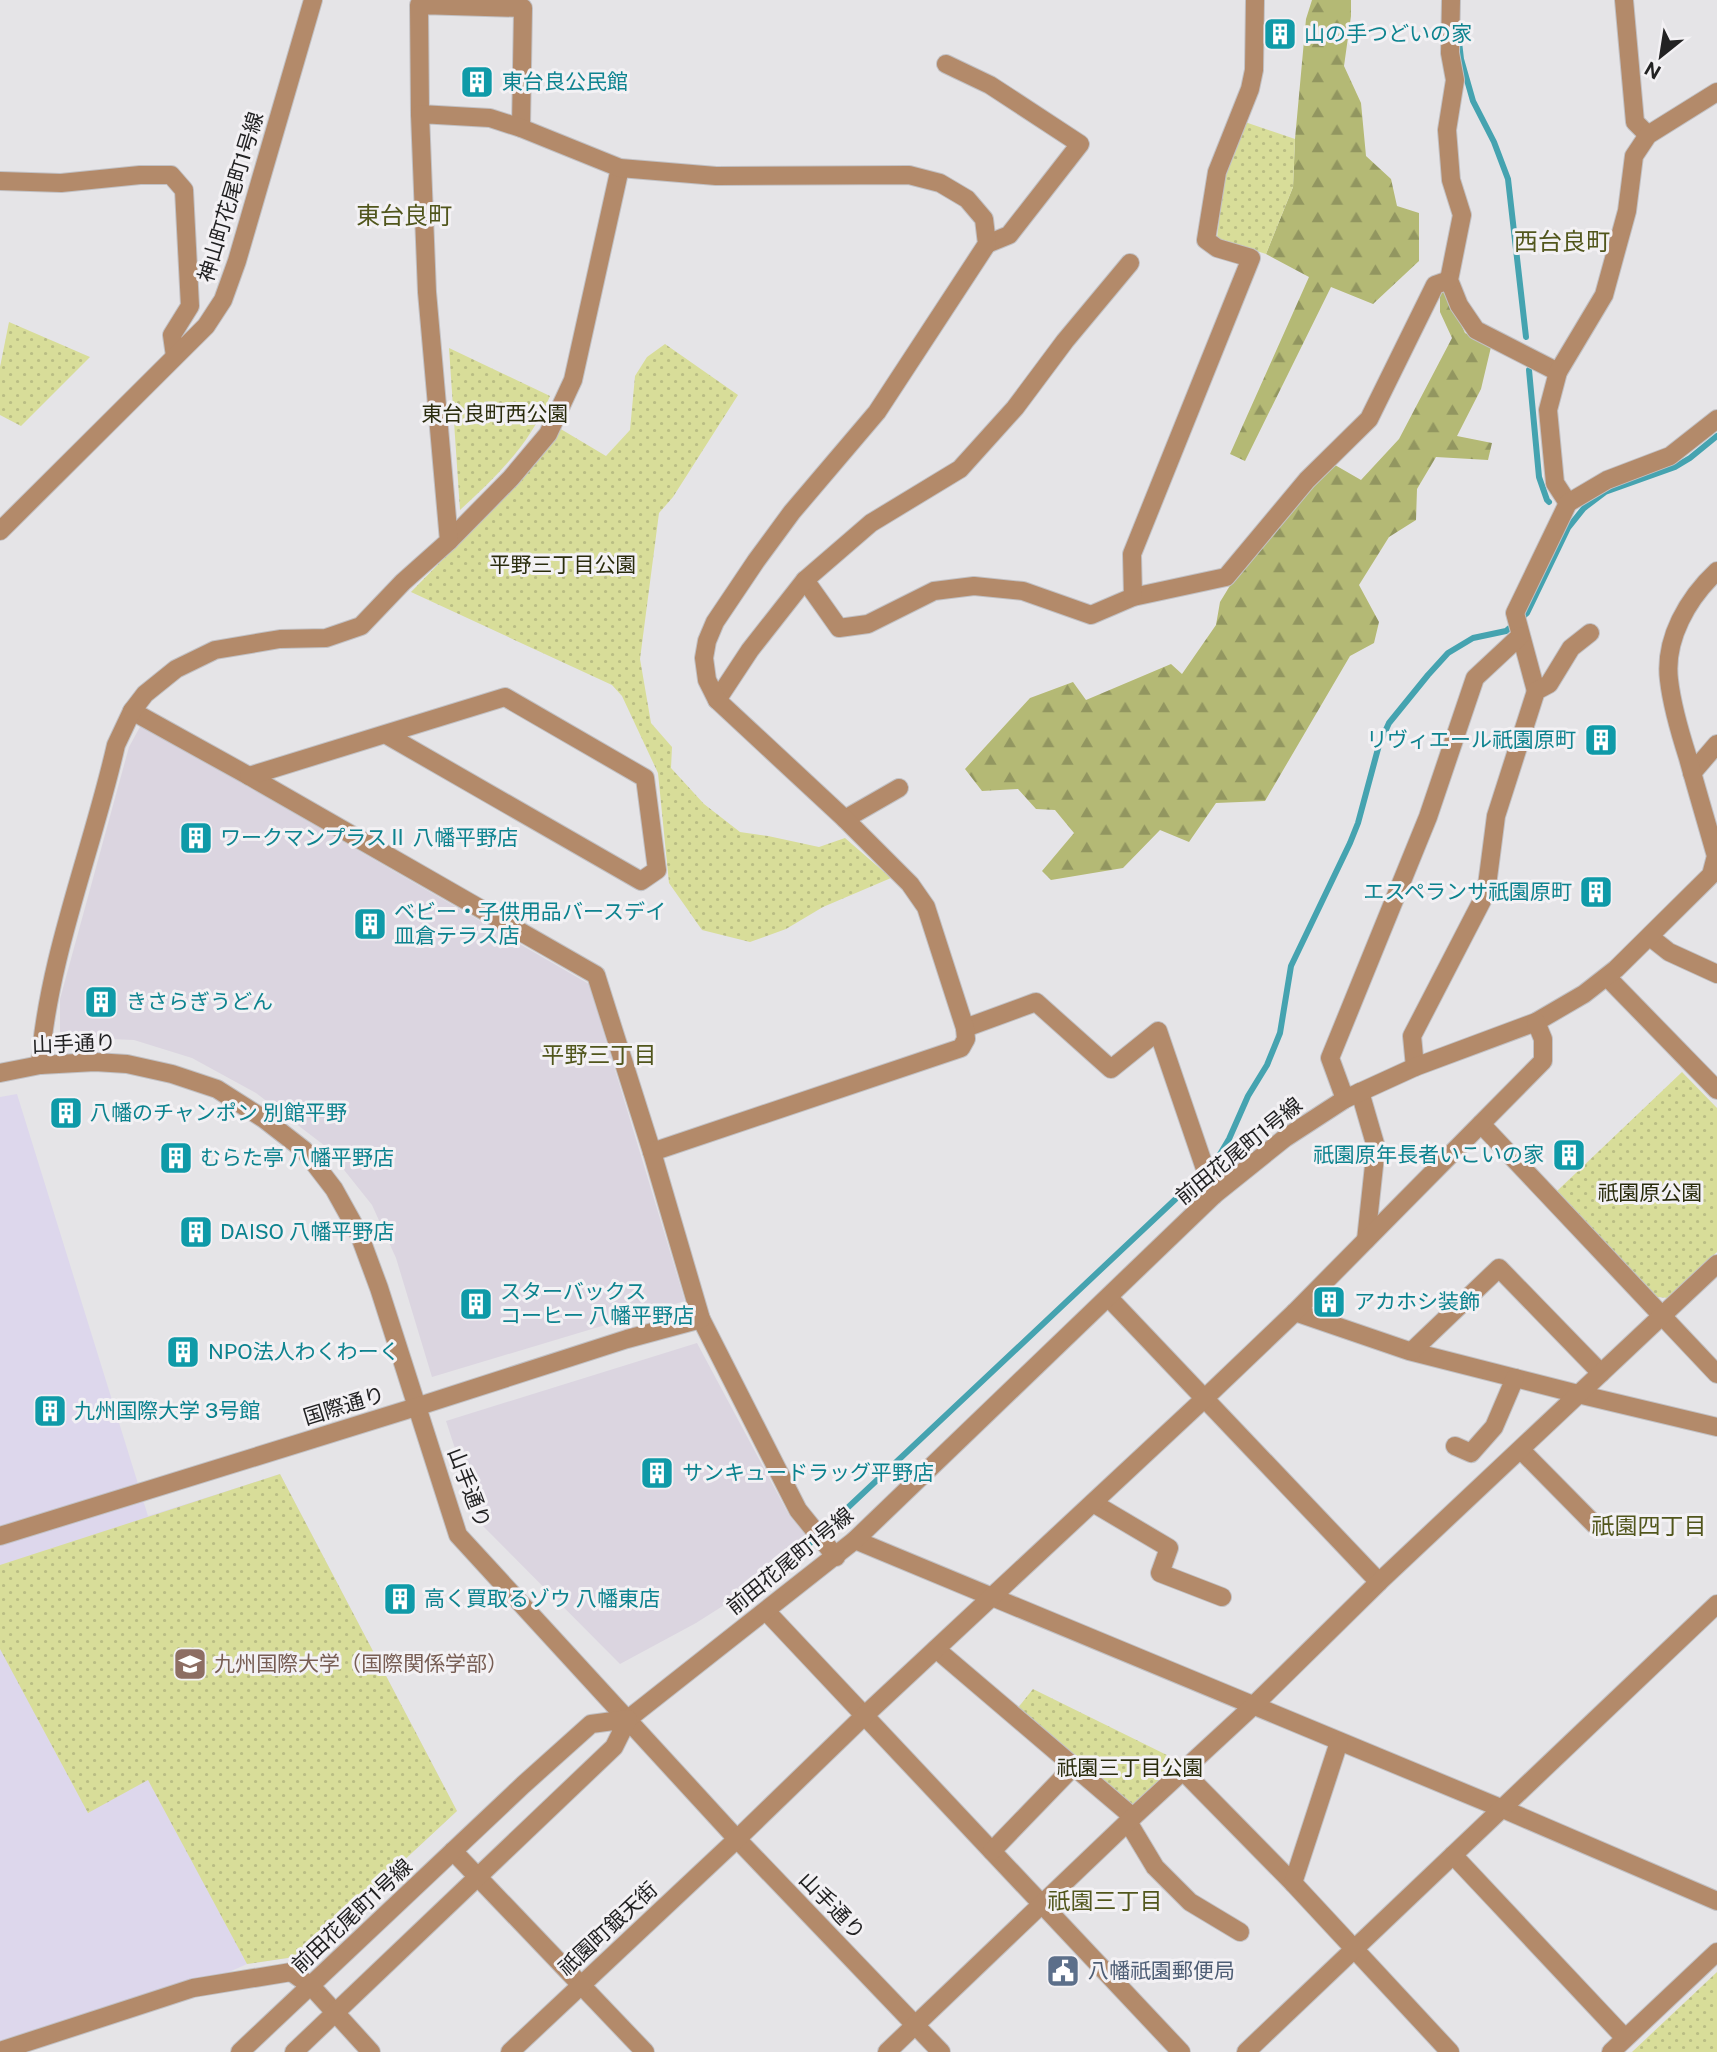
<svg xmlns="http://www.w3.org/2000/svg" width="1717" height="2052" viewBox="0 0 1717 2052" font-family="'Public Sans','Noto Sans JP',sans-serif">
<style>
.built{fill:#dbd5e0}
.education{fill:#ddd7ec}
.forest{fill:url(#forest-firs)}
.park{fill:url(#park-dots)}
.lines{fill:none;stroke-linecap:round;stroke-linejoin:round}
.stream{stroke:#45a3b0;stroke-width:6}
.minor-casing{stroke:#c2c1c4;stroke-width:20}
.minor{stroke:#b38a6a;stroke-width:18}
.labels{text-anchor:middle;stroke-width:6;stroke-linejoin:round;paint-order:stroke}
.culture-label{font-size:21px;fill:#0d838f;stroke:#f3f1f4;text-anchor:start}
.street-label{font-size:21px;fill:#222223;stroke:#f3f1f4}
.park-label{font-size:21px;fill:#2a2c0d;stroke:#f3f1f4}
.education-label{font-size:21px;fill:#785e54;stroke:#f3f1f4;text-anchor:start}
.service-label{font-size:21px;fill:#4e5e75;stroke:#f3f1f4;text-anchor:start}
.neighbourhood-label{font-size:23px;fill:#51561c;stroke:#f3f1f4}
.quarter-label{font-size:24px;fill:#51561c;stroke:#f3f1f4}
</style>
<defs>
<pattern id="forest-firs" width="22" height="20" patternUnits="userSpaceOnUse" patternTransform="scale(1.75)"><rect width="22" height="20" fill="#b4b975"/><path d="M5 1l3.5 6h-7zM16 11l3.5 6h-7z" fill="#929660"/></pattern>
<pattern id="park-dots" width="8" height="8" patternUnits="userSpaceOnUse" patternTransform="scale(1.75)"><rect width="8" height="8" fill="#d8dd99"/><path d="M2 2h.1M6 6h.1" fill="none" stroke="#b9bd84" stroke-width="1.8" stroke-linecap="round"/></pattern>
</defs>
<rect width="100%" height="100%" fill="#e5e4e7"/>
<!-- built -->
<g class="built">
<path d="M141 725 589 984 685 1301 432 1377 396 1258 372 1205 325 1146 256 1093 192 1058 134 1040 60 1037V999L129 747Z"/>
<path d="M697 1343 789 1515 809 1539 759 1583 696 1623 620 1664 479 1522 446 1421Z"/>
</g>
<!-- education -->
<path class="education" d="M17 1094 148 1516 280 1474 457 1811 301 1956 247 1964 193 1988 0 2052V1097Z"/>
<!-- forest -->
<g class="forest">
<path d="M1312 0H1351V16L1344 66 1361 103 1366 156 1391 179 1397 206 1419 213V261L1373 304 1331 287 1245 461 1230 454 1309 277 1266 254 1293 187 1295 139 1306 19Z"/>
<path d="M1447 290 1453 307 1465 333 1491 347 1481 389 1457 436 1492 443 1488 460 1436 457 1417 489 1416 520 1389 537 1359 585 1379 622 1374 643 1350 656 1265 801 1216 803 1189 842 1160 830 1123 868 1051 880 1042 871 1074 833 1055 810 1036 809 1018 789 982 791 965 769 1030 698 1073 682 1086 700 1171 664 1182 674 1216 625 1220 602 1231 584 1311 487 1335 465 1361 480 1399 439 1452 338 1440 312V293Z"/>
</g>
<!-- park -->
<g class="park">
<path d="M1245 122 1295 139 1293 187 1266 254 1217 238 1225 170Z"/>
<path d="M9 322 90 357 21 426 0 415V367Z"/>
<path d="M665 344 738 395 673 497 659 513 640 659 651 723 672 747 671 768 704 804 740 832 768 836 819 847 845 838 891 878 823 907 786 929 750 942 702 930 669 883 658 773 622 696 612 685 411 592 465 537 546 451 559 428 606 456 630 430 635 376 647 357Z"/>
<path d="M449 348 550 396C530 444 498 475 460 510Z"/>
<path d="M1682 1072 1717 1108V1252L1669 1298 1657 1297 1557 1191Z"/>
<path d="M280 1474 457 1811 301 1956 247 1964 148 1780 88 1813 0 1649V1565Z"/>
<path d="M1033 1689 1183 1763 1134 1807 1017 1709Z"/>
<path d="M1717 1972V2052H1632Z"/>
</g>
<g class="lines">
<!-- stream -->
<g class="stream">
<path d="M1458 33 1461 59 1473 101 1494 142 1508 179 1526 337"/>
<path d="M1529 370 1539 477 1547 500 1549 502"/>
<path d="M790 1562 1216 1161 1229 1139 1248 1096 1267 1065 1280 1033 1291 966 1350 843 1358 823 1379 745 1389 723 1428 675 1448 653 1473 638 1506 631 1527 613 1568 528 1584 508 1605 492 1675 467 1690 458 1717 436"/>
</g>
<defs>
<g id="minor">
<path d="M1451 0 1450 53 1455 80 1447 130 1451 180 1462 215 1449 280 1459 305 1476 330 1558 372"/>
<path d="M1624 0 1635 122 1648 135"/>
<path d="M946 64 990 85 1080 144 1009 235 987 244"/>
<path d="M420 114 419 5 523 8 521 128"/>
<path d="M0 181 61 183 140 175H171L184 190 190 306 172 335 175 356"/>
<path d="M1568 503 1555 483 1548 410 1558 372 1604 295 1627 211 1634 156 1648 135 1717 92"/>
<path d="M0 531 206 326 223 300 237 261 313 0"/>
<path d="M449 541 511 478 548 434 573 380 620 168"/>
<path d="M805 580 839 628 868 624 934 591 974 586 1023 591 1091 615 1133 597 1226 577 1307 480 1369 419 1435 285 1449 280"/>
<path d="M1133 597 1132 554 1251 258 1217 248 1206 240 1217 172 1250 89 1254 70 1255 0"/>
<path d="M1536 691 1515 613 1568 503 1607 480 1670 456 1717 419"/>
<path d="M717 700 750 650 805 580 871 523 960 469 1015 408 1065 341 1130 263"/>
<path d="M132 711 249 776 596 975 652 1152"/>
<path d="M1692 773 1717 744"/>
<path d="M249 776 385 734 641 881 657 870 645 778 505 697 385 734"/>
<path d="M845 819 899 788"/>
<path d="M1650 937 1669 952 1717 974"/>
<path d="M1607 977 1717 1090"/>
<path d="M965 1028 1036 1002 1111 1069 1158 1031 1214 1195"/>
<path d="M40 1065C48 957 92 851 116 745L132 711 145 694 176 669 215 650 280 639 326 638 361 626 403 582 449 541 427 292 420 114 490 118 521 128 620 168 716 176 909 175 940 183 967 199 984 219 987 244 877 412 792 512 756 561 715 622 707 641 704 658 707 680 717 700 845 819 910 884 926 907 965 1028 966 1039 961 1048 652 1152 701 1319 798 1510 836 1557"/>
<path d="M1415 1067 1412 1036 1486 893 1496 816 1536 691 1549 684 1571 648 1590 633"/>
<path d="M0 1073 40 1065 95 1062 127 1064 172 1074 217 1089 264 1119 304 1150 334 1189 359 1234 379 1288 458 1535 737 1839 941 2052"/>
<path d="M1360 1092 1376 1147 1366 1240"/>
<path d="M1345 1099 1330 1058 1428 817 1475 678 1520 636"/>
<path d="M1481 1124 1717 1374"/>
<path d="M1109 1298 1379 1582"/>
<path d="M1295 1312 1409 1351 1578 1394 1717 1427"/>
<path d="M1412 1351 1499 1268 1601 1373"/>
<path d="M1455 1446 1471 1453 1494 1427 1515 1378"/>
<path d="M1521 1450 1595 1525"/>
<path d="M1093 1503 1169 1548 1160 1573 1222 1597"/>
<path d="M0 1536 416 1407 627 1339 701 1319"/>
<path d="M855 1540 1503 1809 1717 1901"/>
<path d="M766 1611 1181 2052"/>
<path d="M936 1649 1133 1817"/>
<path d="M628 1719 855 1540 1214 1195 1285 1138 1345 1099 1415 1067 1536 1022 1584 994 1616 969 1711 875 1716 856C1707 824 1697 791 1688 758 1680 733 1672 707 1669 680 1664 639 1688 598 1717 571"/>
<path d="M1183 1771 1293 1883 1450 2052"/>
<path d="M1128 1822 1155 1867 1190 1902 1240 1932"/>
<path d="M453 1851 645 2052"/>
<path d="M992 1851 1074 1766"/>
<path d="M1453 1855 1625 2038"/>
<path d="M1293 1883 1339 1742"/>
<path d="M0 2051 193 1988 291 1972 311 1986 371 2052"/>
<path d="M240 2052 523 1785 591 1724 628 1719 614 1747 294 2052"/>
<path d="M510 2052 737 1839 864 1716 1204 1399 1295 1312 1543 1061V1039L1536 1022"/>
<path d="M887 2052 1133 1817 1252 1707 1379 1582 1717 1264"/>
<path d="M1246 2052 1717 1604"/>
<path d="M1611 2052 1717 1952"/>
</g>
</defs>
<!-- minor casing -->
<use href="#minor" class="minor-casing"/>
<!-- minor -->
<use href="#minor" class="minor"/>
</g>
<!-- icons -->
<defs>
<symbol id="building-square" viewBox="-11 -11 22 22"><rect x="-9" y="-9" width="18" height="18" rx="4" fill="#0f9aa8" stroke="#f3f1f4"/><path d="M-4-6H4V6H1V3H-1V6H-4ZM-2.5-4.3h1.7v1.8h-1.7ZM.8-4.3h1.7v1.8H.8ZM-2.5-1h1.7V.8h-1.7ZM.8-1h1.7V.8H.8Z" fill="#fff"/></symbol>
<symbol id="university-square" viewBox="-11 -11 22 22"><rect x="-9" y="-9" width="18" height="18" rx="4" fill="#8d6e63" stroke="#f3f1f4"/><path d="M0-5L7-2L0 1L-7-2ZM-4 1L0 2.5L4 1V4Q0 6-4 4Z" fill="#fff"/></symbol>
<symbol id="civic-square" viewBox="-11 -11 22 22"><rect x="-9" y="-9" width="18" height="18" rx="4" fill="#5c6f8a" stroke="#f3f1f4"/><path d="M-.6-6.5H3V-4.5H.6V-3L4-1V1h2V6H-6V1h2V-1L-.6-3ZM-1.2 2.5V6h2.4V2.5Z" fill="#fff"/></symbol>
</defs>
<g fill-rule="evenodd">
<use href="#building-square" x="1261" y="15" width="38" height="38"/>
<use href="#building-square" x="458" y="63" width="38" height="38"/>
<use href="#building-square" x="1582" y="721" width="38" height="38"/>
<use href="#building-square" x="177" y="819" width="38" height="38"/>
<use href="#building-square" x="1577" y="873" width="38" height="38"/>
<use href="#building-square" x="351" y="905" width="38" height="38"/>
<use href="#building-square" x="82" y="983" width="38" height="38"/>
<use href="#building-square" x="47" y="1094" width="38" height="38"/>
<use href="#building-square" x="1550" y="1136" width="38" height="38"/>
<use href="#building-square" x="157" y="1139" width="38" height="38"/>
<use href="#building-square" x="177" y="1213" width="38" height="38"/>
<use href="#building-square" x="1310" y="1283" width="38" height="38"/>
<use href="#building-square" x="457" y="1285" width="38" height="38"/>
<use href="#building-square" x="164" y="1333" width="38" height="38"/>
<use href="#building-square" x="31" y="1392" width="38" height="38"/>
<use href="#building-square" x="638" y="1454" width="38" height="38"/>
<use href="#building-square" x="381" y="1580" width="38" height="38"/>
<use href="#university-square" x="171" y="1645" width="38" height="38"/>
<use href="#civic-square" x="1044" y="1952" width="38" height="38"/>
</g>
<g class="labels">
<!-- culture labels -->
<g class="culture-label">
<text x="1304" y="41">山の手つどいの家</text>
<text x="502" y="89">東台良公民館</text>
<text x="1576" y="747" text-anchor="end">リヴィエール祇園原町</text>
<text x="220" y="845">ワークマンプラスⅡ 八幡平野店</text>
<text x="1572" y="899" text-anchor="end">エスペランサ祇園原町</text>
<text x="394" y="919">ベビー・子供用品バースデイ<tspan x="394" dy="24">皿倉テラス店</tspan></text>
<text x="126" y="1009">きさらぎうどん</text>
<text x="90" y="1120">八幡のチャンポン 別館平野</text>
<text x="1544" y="1162" text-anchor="end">祇園原年長者いこいの家</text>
<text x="200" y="1165">むらた亭 八幡平野店</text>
<text x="220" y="1239">DAISO 八幡平野店</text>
<text x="500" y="1299">スターバックス<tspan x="500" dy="24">コーヒー 八幡平野店</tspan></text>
<text x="1354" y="1309">アカホシ装飾</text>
<text x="208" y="1359">NPO法人わくわーく</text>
<text x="74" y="1418">九州国際大学 3号館</text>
<text x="682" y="1480">サンキュードラッグ平野店</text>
<text x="424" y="1606">高く買取るゾウ 八幡東店</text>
</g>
<!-- street labels -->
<g class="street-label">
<text transform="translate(231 197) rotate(-73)" y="7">神山町花尾町1号線</text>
<text transform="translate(74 1044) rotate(-2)" y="7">山手通り</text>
<text transform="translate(1239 1151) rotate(-39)" y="7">前田花尾町1号線</text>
<text transform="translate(344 1406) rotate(-17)" y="7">国際通り</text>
<text transform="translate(469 1488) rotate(69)" y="7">山手通り</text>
<text transform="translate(790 1561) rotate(-39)" y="7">前田花尾町1号線</text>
<text transform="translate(832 1906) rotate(46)" y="7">山手通り</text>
<text transform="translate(352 1916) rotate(-43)" y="7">前田花尾町1号線</text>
<text transform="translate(608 1929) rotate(-43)" y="7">祇園町銀天街</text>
</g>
<!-- park labels -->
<g class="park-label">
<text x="495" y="421">東台良町西公園</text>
<text x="563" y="572">平野三丁目公園</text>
<text x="1650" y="1200">祇園原公園</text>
<text x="1130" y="1775">祇園三丁目公園</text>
</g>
<!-- education labels -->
<g class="education-label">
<text x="214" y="1671">九州国際大学（国際関係学部）</text>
</g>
<!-- service labels -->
<g class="service-label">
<text x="1088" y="1978">八幡祇園郵便局</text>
</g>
<!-- neighbourhood labels -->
<g class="neighbourhood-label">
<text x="599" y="1063">平野三丁目</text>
<text x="1649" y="1534">祇園四丁目</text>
<text x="1105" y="1909">祇園三丁目</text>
</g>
<!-- quarter labels -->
<g class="quarter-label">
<text x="404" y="224">東台良町</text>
<text x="1562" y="250">西台良町</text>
</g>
</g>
<!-- north arrow -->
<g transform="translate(1661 56) rotate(210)" stroke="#f3f1f4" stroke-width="5" paint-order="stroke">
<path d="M0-5L12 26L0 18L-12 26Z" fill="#222223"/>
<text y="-10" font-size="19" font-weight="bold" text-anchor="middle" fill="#222223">N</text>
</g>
</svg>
